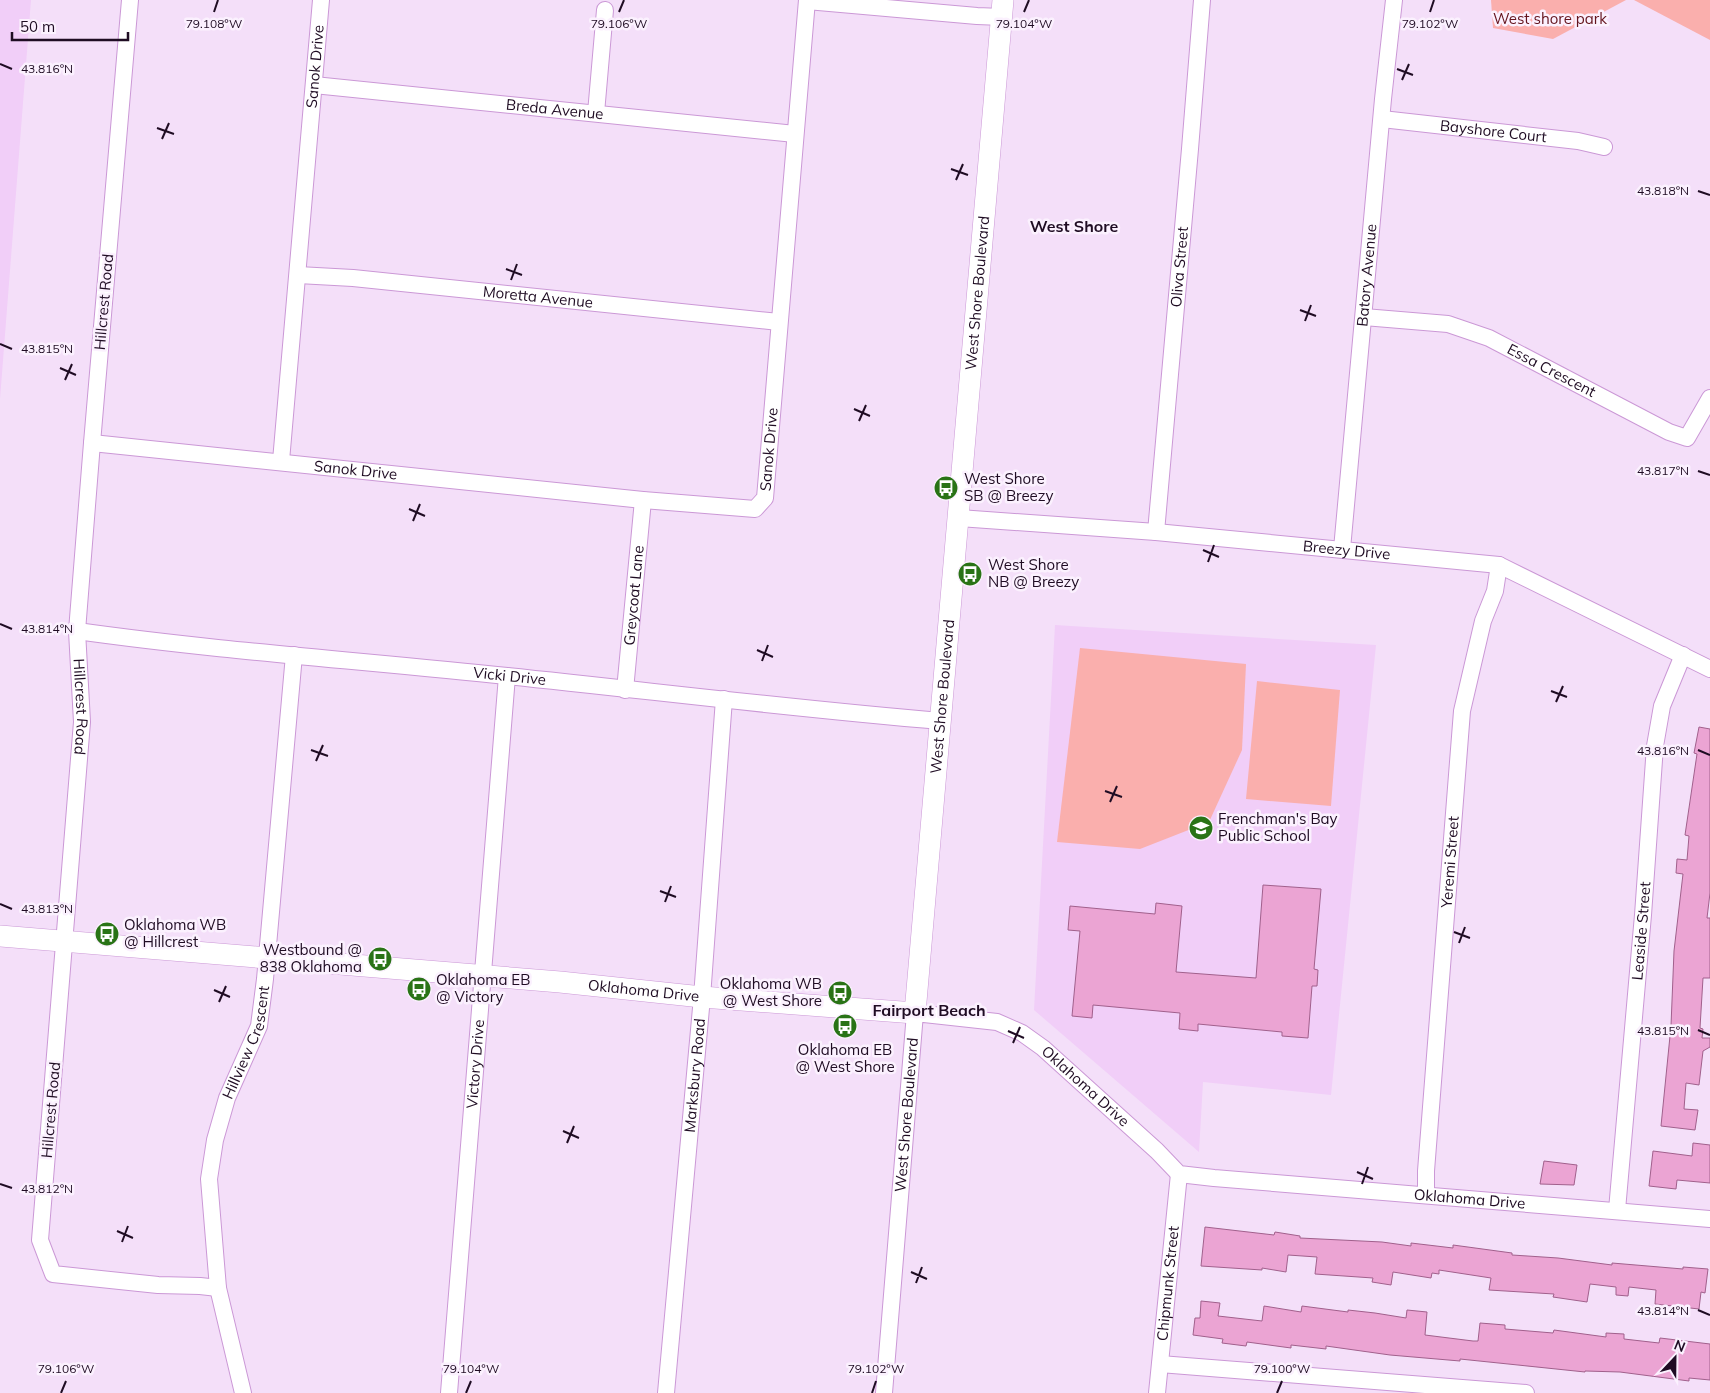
<svg xmlns="http://www.w3.org/2000/svg" width="1710" height="1393" viewBox="0 0 1710 1393" font-family="Mulish,sans-serif">
<style>
.built{fill:#f1cef8}
.green{fill:#faafad}
.building{fill:#eba4d3;stroke:#a1608c}
.lines{fill:none;stroke-linecap:round;stroke-linejoin:round}
.minor-casing{stroke:#cb98d6;stroke-width:18}
.tertiary-casing{stroke:#cb98d6;stroke-width:22}
.minor{stroke:#fff;stroke-width:16}
.tertiary{stroke:#fff;stroke-width:21}
.ticks{fill:none;stroke:#1f0c23;stroke-width:2}
.labels{text-anchor:middle;stroke-width:5;stroke-linejoin:round;paint-order:stroke}
.park-label{font-size:15px;fill:#64141d;stroke:#fbf1fe}
.street-label{font-size:15px;fill:#1f0c23;stroke:#fbf1fe}
.poi-label{font-size:15px;fill:#1f0c23;stroke:#fbf1fe;text-anchor:start}
.neighbourhood-label{font-size:16px;font-weight:bold;fill:#1f0c23;stroke:#fbf1fe}
.ticks-label{font-size:12px;text-anchor:middle;fill:#1f0c23;stroke:#fbf1fe;stroke-width:5;stroke-linejoin:round;paint-order:stroke}
</style>
<rect width="100%" height="100%" fill="#f4dff9"/>
<!-- built -->
<g class="built">
<path d="M0 0H31L0 399Z"/>
<path d="M1055 625 1376 645 1331 1095 1203 1082 1199 1152 1034 1010Z"/>
</g>
<!-- green -->
<g class="green">
<path d="M1491 0H1626L1553 39 1493 28Z"/>
<path d="M1634 0H1710V40Z"/>
<path d="M1080 648 1246 664 1242 750 1209 822 1140 849 1057 842Z"/>
<path d="M1257 681 1340 690 1331 806 1246 799Z"/>
</g>
<!-- building -->
<g class="building">
<path d="M1699 727 1710 729V893L1707 918H1710V978H1703L1700 1028 1703 1029 1702 1038H1710V1047L1703 1051 1699 1085 1686 1083 1684 1109 1698 1110 1695 1130 1661 1126 1671 1026 1674 951 1683 874 1676 873 1677 859 1687 860 1689 836 1685 835 1697 754 1694 753Z"/>
<path d="M1263 885 1321 889 1314 969 1318 970 1317 986H1312L1308 1038 1282 1036V1032L1198 1024V1031L1179 1029 1180 1013 1093 1005 1092 1018 1072 1016 1080 931 1068 930 1070 906 1155 914 1156 903 1182 906 1176 972 1256 978Z"/>
<path d="M1693 1143 1710 1145V1183L1677 1180 1676 1189 1649 1186 1653 1151 1692 1156Z"/>
<path d="M1544 1161 1577 1165 1574 1185 1540 1184Z"/>
<path d="M1205 1227 1274 1235 1275 1232 1300 1236V1238L1382 1242 1411 1246V1243L1453 1248V1245L1512 1253V1255L1558 1258 1612 1265V1263L1683 1269V1267L1708 1269 1705 1293 1701 1292 1699 1309 1655 1304 1656 1290 1629 1287 1628 1296 1616 1295V1287L1590 1284 1587 1302 1553 1297 1554 1294 1489 1290 1491 1278 1439 1270V1274L1432 1273 1431 1278 1393 1272 1391 1285 1372 1282 1373 1278 1315 1274 1317 1257 1288 1255 1286 1272 1262 1268V1270L1201 1266Z"/>
<path d="M1201 1301 1220 1303 1218 1316 1262 1321 1264 1306 1301 1312 1302 1306 1348 1312V1310L1375 1313 1406 1318 1407 1310 1427 1312 1425 1335 1473 1341H1478L1480 1323 1505 1325V1329L1553 1333 1554 1330 1606 1337V1333L1624 1334V1339L1659 1343 1660 1338 1710 1344V1380L1689 1378V1381L1620 1372 1585 1371V1372L1460 1359V1361L1390 1355 1326 1346V1349L1291 1345V1348L1247 1342 1246 1346 1222 1343 1223 1339 1193 1335 1195 1318H1200Z"/>
</g>
<g class="lines">
<defs>
<g id="minor">
<path id="s1" d="M130 0 92 443 77 631 82 722 40 1240 53 1274 158 1285 200 1286 218 1288"/>
<path d="M807 1 977 16 1002 17"/>
<path id="s2" d="M314 85 795 134"/>
<path d="M596 113 605 10"/>
<path id="s3" d="M1382 119 1578 141 1604 147"/>
<path id="s4" d="M298 275 353 278 779 322"/>
<path id="s5" d="M1364 317 1448 324 1489 338 1669 432 1687 438 1710 398"/>
<path id="s6" d="M92 443 643 500 755 509 765 498 807 0"/>
<path id="s7" d="M281 461 321 0"/>
<path id="s8" d="M959 518 1156 532 1499 565 1710 669"/>
<path id="s9" d="M1156 532 1190 149 1202 0"/>
<path id="s10" d="M1342 549 1383 99 1394 0"/>
<path id="s11" d="M77 631C220 651 364 661 507 676 652 691 796 709 941 721"/>
<path id="s12" d="M625 690 643 500"/>
<path id="s13" d="M1426 1195V1171L1462 711 1483 621 1495 591 1499 565"/>
<path id="s14" d="M1617 1210 1643 915 1655 746 1662 706 1683 655"/>
<path d="M1160 1364 1526 1393"/>
<path id="s15" d="M243 1393 218 1288 209 1179 215 1140 227 1098 259 1026 265 979 294 655"/>
<path id="s16" d="M449 1393 507 676"/>
<path id="s17" d="M666 1393 702 997 724 699"/>
<path id="s18" d="M884 1393 915 1013 997 1022 1022 1033 1043 1048 1157 1151 1179 1174 1214 1178 1710 1219"/>
<path id="s19" d="M1157 1393 1179 1174"/>
</g>
<g id="tertiary">
<path id="s20" d="M0 936 560 982 702 997 915 1013 1003 0"/>
</g>
</defs>
<!-- minor casing -->
<use href="#minor" class="minor-casing"/>
<!-- tertiary casing -->
<use href="#tertiary" class="tertiary-casing"/>
<!-- minor -->
<use href="#minor" class="minor"/>
<!-- tertiary -->
<use href="#tertiary" class="tertiary"/>
</g>
<!-- ticks -->
<path class="ticks" d="M214 12 218 0M619 12 624 0M1024 12 1029 0M1430 12 1434 0M0 64 12 69M1397 69 1413 75M1402 80 1409 64M157 128 174 134M162 139 169 123M951 169 968 175M956 180 963 164M1698 191 1710 195M506 269 522 275M511 280 517 264M1300 310 1316 316M1305 321 1311 305M0 344 12 349M60 368 76 375M65 380 72 364M854 409 870 416M859 421 866 405M1698 471 1710 475M409 509 425 516M413 521 420 504M1203 550 1219 557M1208 562 1214 545M0 624 12 629M757 650 773 657M762 661 768 645M1551 691 1567 697M1556 702 1563 686M311 750 328 756M1698 750 1710 755M316 761 323 745M1105 791 1122 797M1110 802 1117 786M660 891 676 897M665 902 671 886M0 904 12 909M1454 932 1470 938M1459 943 1465 927M214 990 230 997M219 1002 226 986M1698 1030 1710 1035M1008 1031 1024 1038M1013 1043 1020 1027M563 1131 579 1138M567 1143 574 1126M1357 1172 1373 1179M0 1184 12 1188M1362 1184 1368 1167M117 1231 133 1238M122 1242 128 1226M911 1272 927 1279M916 1283 922 1267M1698 1310 1710 1315M61 1393 66 1381M466 1393 471 1381M872 1393 876 1381M1277 1393 1282 1381"/>
<!-- icons -->
<defs>
<symbol id="bus-disc" viewBox="-11 -11 22 22"><circle r="9.5" fill="#297316" stroke="#fbf1fe"/><path d="M-5-6H5V4H4V6H2V4H-2V6H-4V4H-5ZM-3.5-4V0h7V-4ZM-3.5 1.2v1.5H-2V1.2ZM2 1.2v1.5H3.5V1.2Z" fill="#fff"/></symbol>
<symbol id="school-disc" viewBox="-11 -11 22 22"><circle r="9.5" fill="#297316" stroke="#fbf1fe"/><path d="M0-5L7-2L0 1L-7-2ZM-4 1L0 2.5L4 1V4Q0 6-4 4Z" fill="#fff"/></symbol>
</defs>
<g fill-rule="evenodd">
<use href="#bus-disc" x="932" y="474" width="28" height="28"/>
<use href="#bus-disc" x="956" y="560" width="28" height="28"/>
<use href="#school-disc" x="1187" y="814" width="28" height="28"/>
<use href="#bus-disc" x="93" y="920" width="28" height="28"/>
<use href="#bus-disc" x="366" y="945" width="28" height="28"/>
<use href="#bus-disc" x="405" y="975" width="28" height="28"/>
<use href="#bus-disc" x="826" y="979" width="28" height="28"/>
<use href="#bus-disc" x="831" y="1012" width="28" height="28"/>
</g>
<g class="labels">
<!-- park labels -->
<g class="park-label">
<text x="1550" y="24">West shore park</text>
</g>
<!-- street labels -->
<g class="street-label">
<text dy="5" stroke="none"><textPath href="#s7" startOffset="396">Sanok Drive</textPath></text>
<text dy="5" stroke="none"><textPath href="#s2" startOffset="242">Breda Avenue</textPath></text>
<text dy="5" stroke="none"><textPath href="#s3" startOffset="112">Bayshore Court</textPath></text>
<text dy="5" stroke="none"><textPath href="#s9" startOffset="266">Oliva Street</textPath></text>
<text dy="5" stroke="none"><textPath href="#s10" startOffset="275">Batory Avenue</textPath></text>
<text dy="5" stroke="none"><textPath href="#s20" startOffset="1641">West Shore Boulevard</textPath></text>
<text dy="5" stroke="none"><textPath href="#s4" startOffset="241">Moretta Avenue</textPath></text>
<text transform="translate(104 302) rotate(-85)" y="5">Hillcrest Road</text>
<text dy="5" stroke="none"><textPath href="#s5" startOffset="198">Essa Crescent</textPath></text>
<text dy="5" stroke="none"><textPath href="#s6" startOffset="730">Sanok Drive</textPath></text>
<text dy="5" stroke="none"><textPath href="#s6" startOffset="265">Sanok Drive</textPath></text>
<text dy="5" stroke="none"><textPath href="#s8" startOffset="389">Breezy Drive</textPath></text>
<text dy="5" stroke="none"><textPath href="#s12" startOffset="95">Greycoat Lane</textPath></text>
<text dy="5" stroke="none"><textPath href="#s11" startOffset="435">Vicki Drive</textPath></text>
<text dy="5" stroke="none"><textPath href="#s20" startOffset="1236">West Shore Boulevard</textPath></text>
<text dy="5" stroke="none"><textPath href="#s1" startOffset="709">Hillcrest Road</textPath></text>
<text dy="5" stroke="none"><textPath href="#s13" startOffset="334">Yeremi Street</textPath></text>
<text dy="5" stroke="none"><textPath href="#s14" startOffset="280">Leaside Street</textPath></text>
<text dy="5" stroke="none"><textPath href="#s20" startOffset="646">Oklahoma Drive</textPath></text>
<text dy="5" stroke="none"><textPath href="#s15" startOffset="360">Hillview Crescent</textPath></text>
<text dy="5" stroke="none"><textPath href="#s16" startOffset="330">Victory Drive</textPath></text>
<text dy="5" stroke="none"><textPath href="#s17" startOffset="319">Marksbury Road</textPath></text>
<text dy="5" stroke="none"><textPath href="#s18" startOffset="574">Oklahoma Drive</textPath></text>
<text transform="translate(51 1110) rotate(-85)" y="5">Hillcrest Road</text>
<text dy="5" stroke="none"><textPath href="#s18" startOffset="279">West Shore Boulevard</textPath></text>
<text dy="5" stroke="none"><textPath href="#s18" startOffset="994">Oklahoma Drive</textPath></text>
<text dy="5" stroke="none"><textPath href="#s19" startOffset="110">Chipmunk Street</textPath></text>
</g>
<!-- poi labels -->
<g class="poi-label">
<text x="964" y="484">West Shore<tspan x="964" dy="17">SB @ Breezy</tspan></text>
<text x="988" y="570">West Shore<tspan x="988" dy="17">NB @ Breezy</tspan></text>
<text x="1218" y="824">Frenchman's Bay<tspan x="1218" dy="17">Public School</tspan></text>
<text x="124" y="930">Oklahoma WB<tspan x="124" dy="17">@ Hillcrest</tspan></text>
<text x="362" y="955" text-anchor="end">Westbound @<tspan x="362" dy="17">838 Oklahoma</tspan></text>
<text x="436" y="985">Oklahoma EB<tspan x="436" dy="17">@ Victory</tspan></text>
<text x="822" y="989" text-anchor="end">Oklahoma WB<tspan x="822" dy="17">@ West Shore</tspan></text>
<text x="845" y="1055" text-anchor="middle">Oklahoma EB<tspan x="845" dy="17">@ West Shore</tspan></text>
</g>
<!-- neighbourhood labels -->
<g class="neighbourhood-label">
<text x="1074" y="232">West Shore</text>
<text x="929" y="1016">Fairport Beach</text>
</g>
</g>
<g class="ticks-label">
<text x="214" y="28">79.108°W</text>
<text x="619" y="28">79.106°W</text>
<text x="1024" y="28">79.104°W</text>
<text x="1430" y="28">79.102°W</text>
<text x="47" y="73">43.816°N</text>
<text x="1663" y="195">43.818°N</text>
<text x="47" y="353">43.815°N</text>
<text x="1663" y="475">43.817°N</text>
<text x="47" y="633">43.814°N</text>
<text x="1663" y="755">43.816°N</text>
<text x="47" y="913">43.813°N</text>
<text x="1663" y="1035">43.815°N</text>
<text x="47" y="1193">43.812°N</text>
<text x="1663" y="1315">43.814°N</text>
<text x="66" y="1373">79.106°W</text>
<text x="471" y="1373">79.104°W</text>
<text x="876" y="1373">79.102°W</text>
<text x="1282" y="1373">79.100°W</text>
</g>
<!-- north arrow -->
<g transform="translate(1675 1358) rotate(22)" stroke="#fbf1fe" stroke-width="4" paint-order="stroke">
<path d="M0-4L9 19L0 12L-9 19Z" fill="#1f0c23"/>
<text y="-8" font-size="14" font-weight="bold" text-anchor="middle" fill="#1f0c23">N</text>
</g>
<!-- scale -->
<path d="M12 32v8h116v-8" fill="none" stroke="#1f0c23" stroke-width="2.5"/>
<text x="20" y="32" font-size="15" fill="#1f0c23" stroke="#fbf1fe" stroke-width="4" paint-order="stroke">50 m</text>
</svg>
